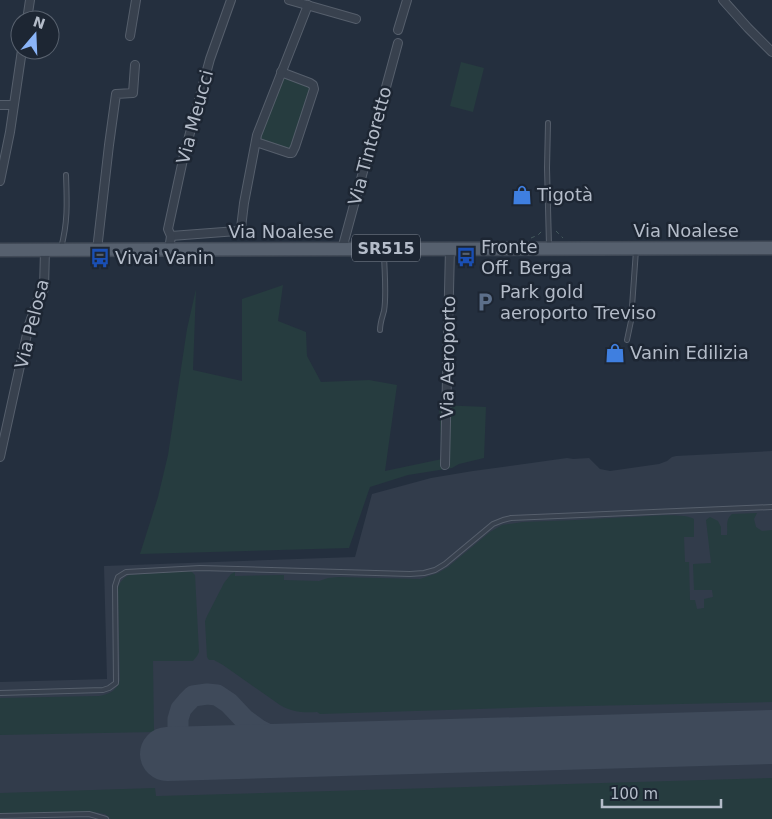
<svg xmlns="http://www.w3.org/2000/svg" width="772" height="819" viewBox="0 0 772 819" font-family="'DejaVu Sans',sans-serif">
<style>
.airport{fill:#323c4b}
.green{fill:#263c3f}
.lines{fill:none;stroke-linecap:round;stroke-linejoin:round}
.taxiway{stroke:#3f4a5a;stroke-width:21}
.runway{stroke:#3f4a5a;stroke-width:54}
.lane-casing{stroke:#565f6c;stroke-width:6}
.street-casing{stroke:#565f6c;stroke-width:10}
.primary-casing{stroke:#414a57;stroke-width:15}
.path{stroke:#44595c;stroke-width:1;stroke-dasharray:4 4;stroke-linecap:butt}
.lane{stroke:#38414e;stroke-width:4}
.street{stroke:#38414e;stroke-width:8}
.primary{stroke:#56606e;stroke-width:12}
.labels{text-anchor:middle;stroke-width:5;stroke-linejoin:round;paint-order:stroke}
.shield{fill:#1d2633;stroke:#878f9c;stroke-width:1}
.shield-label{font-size:16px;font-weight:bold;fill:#b4bcc9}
.street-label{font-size:18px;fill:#b4bcc9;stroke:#1d2633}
.poi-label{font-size:18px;fill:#b4bcc9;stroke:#1d2633;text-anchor:start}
</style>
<rect width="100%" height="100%" fill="#242f3e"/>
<!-- airport -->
<path class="airport" d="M772 451V819H0V682L107 679 104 566 355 557 372 494 431 478 473 471 567 458 573 459 589 458 600 469 610 471 659 464 667 461 672 457 676 456Z"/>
<!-- green -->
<g class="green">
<path d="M461 62 484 68 473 112 450 106Z"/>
<path d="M283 75 310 85 311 89 291 148 289 151 258 140Z"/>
<path d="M283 285 278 321 306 332 307 356 321 382 369 380 397 385 385 471 442 459 439 405 486 407 484 458 459 464 452 468 408 475 370 487 349 548 140 554 158 497 168 455 187 329 196 289 193 370 242 381V299Z"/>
<path d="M757 513 754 519 756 527 762 531 772 530V702L538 707 320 714 317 712C303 713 292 712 280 705L223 665 214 660H209L207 657 205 621 207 616 224 583 231 574 235 572V576L284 575V580L319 581 328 578 338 577 420 579 438 573 448 567 490 532 502 525 523 522C558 521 593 519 628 517 643 517 683 512 694 519V537H684L685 562H689L690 600H695L697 609 704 608V599L713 597 712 590H694L693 564 711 563 706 520 710 517 718 521 721 527V535H727C728 527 725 520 732 514Z"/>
<path d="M188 571 192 572 195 575 199 652 197 656 193 661H153L154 732 0 735V698L99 696C109 694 117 691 120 680L118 588C120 582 123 578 129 575Z"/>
<path d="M772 778V819H111L105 814 94 812 0 814V793L155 788 156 796H158Z"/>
</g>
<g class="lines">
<!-- taxiway -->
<path class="taxiway" d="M205 753 192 749 178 733V719L181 709 187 702 193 696 207 694 217 695 229 703 244 719 259 730 281 741 319 750"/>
<!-- runway -->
<path class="runway" d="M167 754 772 737"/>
<defs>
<g id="lane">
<path d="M548 123 547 168 549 246"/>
<path d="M61 248C68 222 67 202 66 175"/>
<path d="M380 330C380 323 382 318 384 311 387 294 384 268 384 251"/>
<path d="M627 340 631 321 636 250"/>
<path d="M0 693 103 690 109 688 116 683 115 586 118 577 126 572 200 568 410 574 424 573 435 570 445 564 493 524 503 520 511 518 772 507"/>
<path d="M0 816 89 814 106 819"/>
</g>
<g id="street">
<path d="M289 0 356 19"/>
<path d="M723 0 748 28 772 52"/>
<path d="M27 20 30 0"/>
<path d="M398 30 407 0"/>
<path d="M130 36 136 0"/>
<path d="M0 105H13"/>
<path d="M256 142 289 153H292L295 147 314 89 313 85 310 83 281 72"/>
<path d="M0 181 10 132 22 50"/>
<path d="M171 236 237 231 241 228 244 203 257 135 308 5"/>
<path d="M342 249 398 43"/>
<path d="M97 250 109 145 116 94 133 93 135 65"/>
<path d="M169 250 171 236 168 229 184 155 210 59 231 0"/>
<path d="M0 457 29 325 38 299 44 289 45 250"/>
<path d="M445 465 450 248"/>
</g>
<path id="primary" d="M0 250 772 248"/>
</defs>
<!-- lane casing -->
<use href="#lane" class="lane-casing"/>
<!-- street casing -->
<use href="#street" class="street-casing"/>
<!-- primary casing -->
<use href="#primary" class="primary-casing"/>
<!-- path -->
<g class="path">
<path d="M556 231 563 238"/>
<path d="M531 238 538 235 542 231"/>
</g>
<!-- lane -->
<use href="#lane" class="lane"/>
<!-- street -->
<use href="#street" class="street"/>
<!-- primary -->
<use href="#primary" class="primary"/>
</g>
<!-- icons -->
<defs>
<symbol id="shop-bare" viewBox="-9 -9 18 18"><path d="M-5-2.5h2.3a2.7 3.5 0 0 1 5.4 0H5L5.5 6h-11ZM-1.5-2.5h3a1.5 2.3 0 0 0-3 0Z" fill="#3f7fe0" stroke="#1d2633" stroke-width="2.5" paint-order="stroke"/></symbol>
<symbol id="bus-bare" viewBox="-9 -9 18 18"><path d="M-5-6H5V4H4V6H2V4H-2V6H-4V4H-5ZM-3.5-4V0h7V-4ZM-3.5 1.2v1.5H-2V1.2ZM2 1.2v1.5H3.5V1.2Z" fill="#1a4fb4" stroke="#1d2633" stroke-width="2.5" paint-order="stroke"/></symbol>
<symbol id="parking-bare" viewBox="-9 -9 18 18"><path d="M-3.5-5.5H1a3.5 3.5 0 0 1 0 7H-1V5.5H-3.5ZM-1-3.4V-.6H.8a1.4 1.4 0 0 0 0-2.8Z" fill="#5c6f8a" stroke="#1d2633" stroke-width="2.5" paint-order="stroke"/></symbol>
</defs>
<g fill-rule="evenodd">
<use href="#shop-bare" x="508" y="181" width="28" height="28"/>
<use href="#bus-bare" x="452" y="243" width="28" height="28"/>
<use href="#bus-bare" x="86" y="244" width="28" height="28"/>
<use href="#parking-bare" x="471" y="288" width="28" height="28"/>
<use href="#shop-bare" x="601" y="339" width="28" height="28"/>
</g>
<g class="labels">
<!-- shield labels -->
<rect class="shield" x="352" y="234.5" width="68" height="27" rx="4"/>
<g class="shield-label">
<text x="386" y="254">SR515</text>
</g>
<!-- street labels -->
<g class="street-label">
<text transform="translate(195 117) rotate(-75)" y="6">Via Meucci</text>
<text transform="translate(370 146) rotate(-75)" y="6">Via Tintoretto</text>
<text x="686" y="237">Via Noalese</text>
<text x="281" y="238">Via Noalese</text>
<text transform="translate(32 324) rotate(-76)" y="6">Via Pelosa</text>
<text transform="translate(448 357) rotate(-89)" y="6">Via Aeroporto</text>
</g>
<!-- poi labels -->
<g class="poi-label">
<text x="537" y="201">Tigotà</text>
<text x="481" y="253">Fronte<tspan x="481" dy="21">Off. Berga</tspan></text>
<text x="115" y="264">Vivai Vanin</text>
<text x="500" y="298">Park gold<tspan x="500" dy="21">aeroporto Treviso</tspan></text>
<text x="630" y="359">Vanin Edilizia</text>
</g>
</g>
<!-- north arrow -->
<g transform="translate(35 35) rotate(19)"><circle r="24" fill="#1d2633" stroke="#59626f"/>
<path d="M0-4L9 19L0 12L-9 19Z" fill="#8ab4f8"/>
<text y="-8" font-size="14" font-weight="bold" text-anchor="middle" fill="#b4bcc9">N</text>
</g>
<!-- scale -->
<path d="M602 799v8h119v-8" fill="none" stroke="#b4bcc9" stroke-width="2.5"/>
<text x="610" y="799" font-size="15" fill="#b4bcc9" stroke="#1d2633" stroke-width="4" paint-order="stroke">100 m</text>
</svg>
